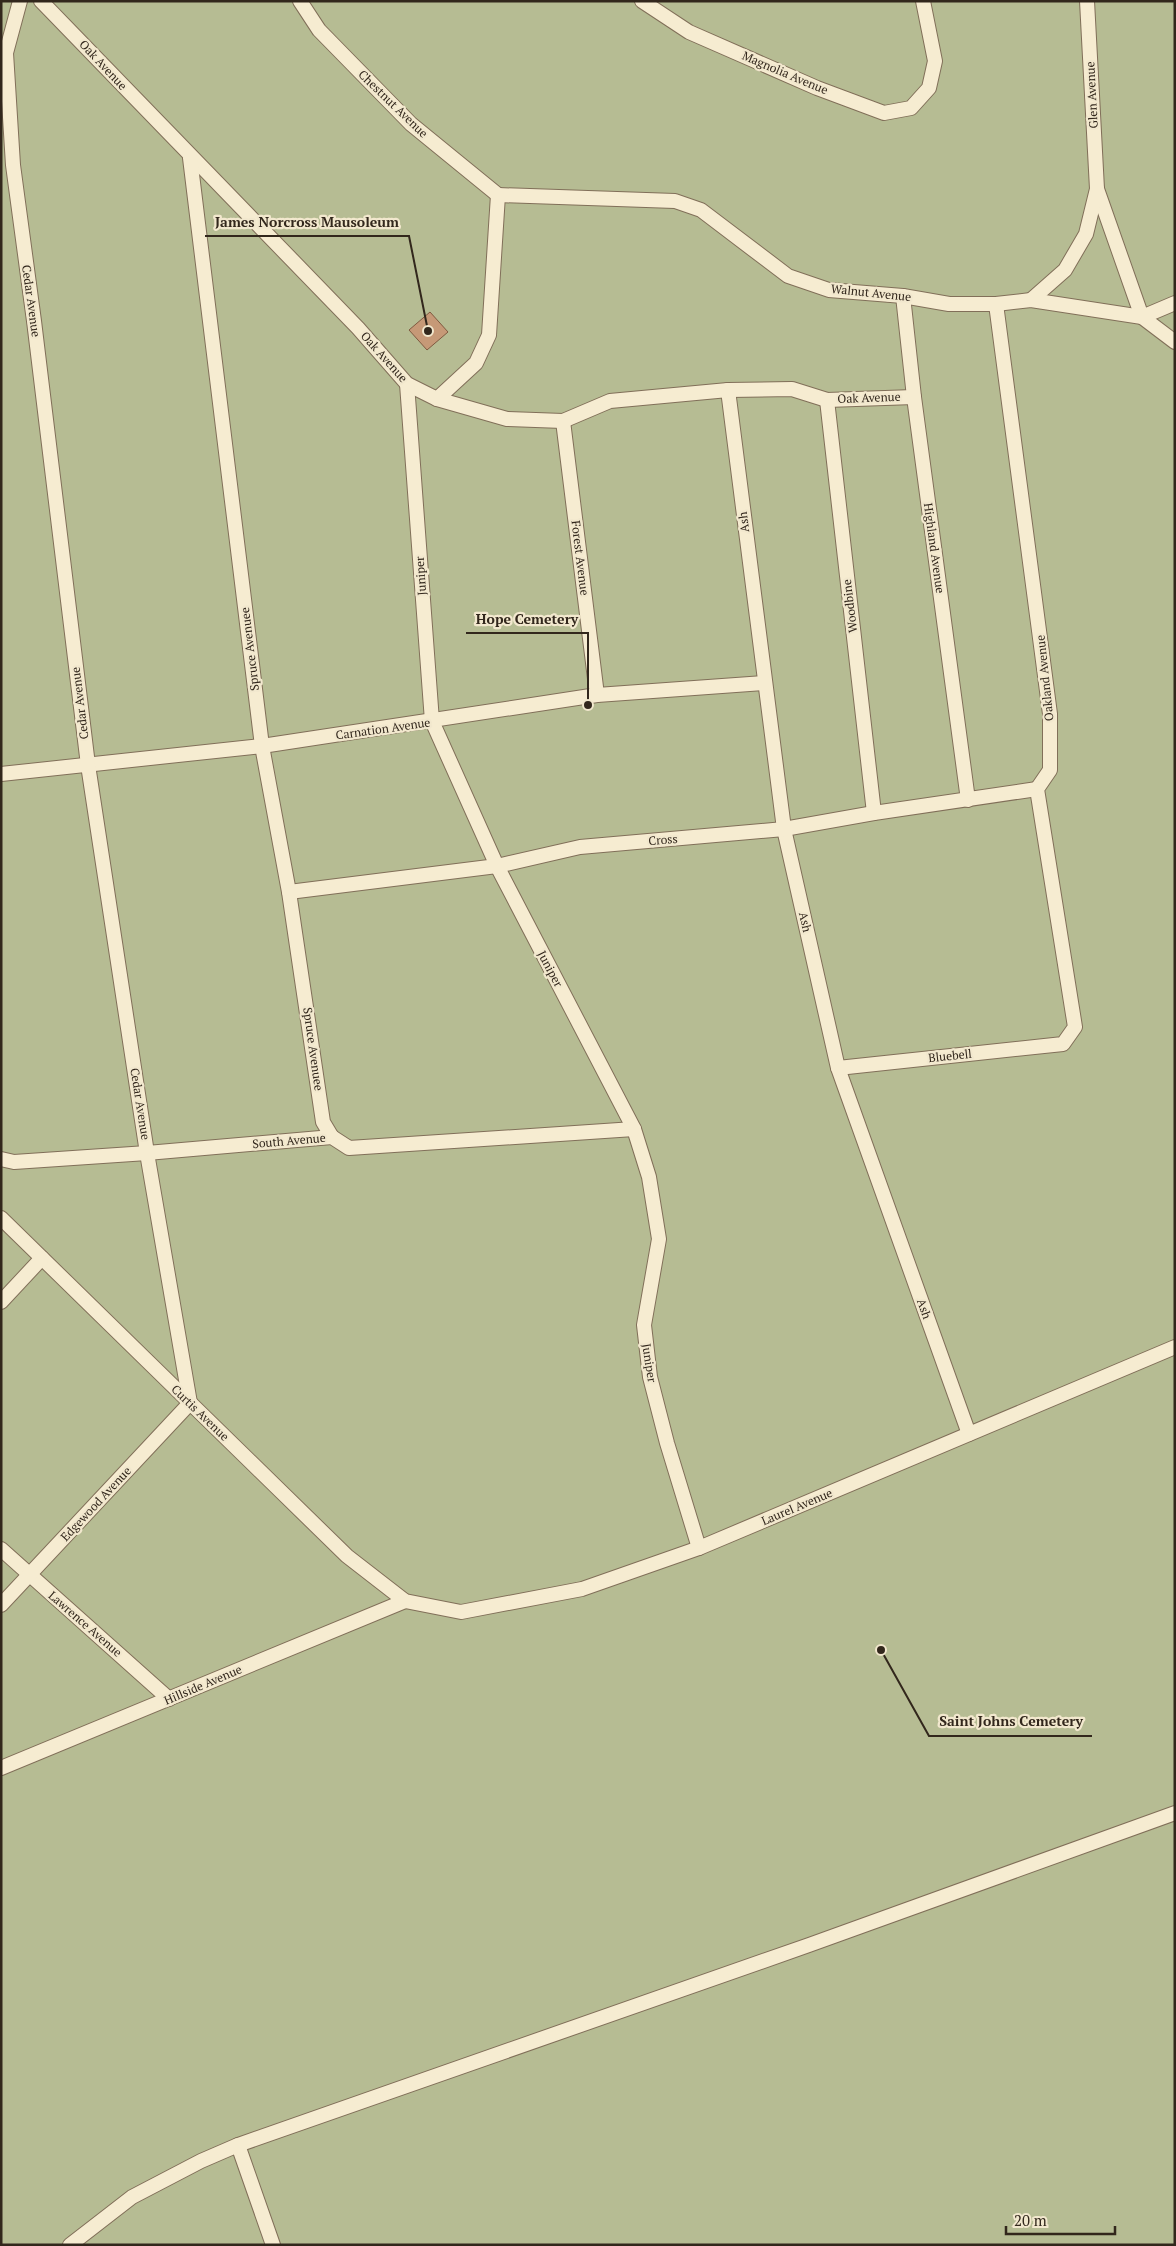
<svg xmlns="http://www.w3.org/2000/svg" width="1176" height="2246" viewBox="0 0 1176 2246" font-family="'PT Serif',serif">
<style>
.cemetery{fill:#b6bc93}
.building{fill:#c69977;stroke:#7f5a40}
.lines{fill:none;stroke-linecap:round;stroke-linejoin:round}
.lane-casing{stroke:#816f59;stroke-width:16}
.lane{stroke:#f6ecd1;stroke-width:14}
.labels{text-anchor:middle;stroke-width:4.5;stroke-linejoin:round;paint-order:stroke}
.street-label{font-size:12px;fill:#32271c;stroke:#f2e8ce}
.leader{fill:none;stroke:#32271c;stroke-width:2}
.callout-dot{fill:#32271c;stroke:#f2e8ce;stroke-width:2}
.callout-label{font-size:14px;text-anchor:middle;font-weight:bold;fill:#32271c;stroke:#f2e8ce;stroke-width:4.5;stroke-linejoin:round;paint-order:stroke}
</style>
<rect width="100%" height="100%" fill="#eadebf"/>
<!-- cemetery -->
<rect class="cemetery" x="1" y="1" width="1174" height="2244"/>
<!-- building -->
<path class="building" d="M430 312 448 332 427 350 409 330Z"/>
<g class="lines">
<defs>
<g id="lane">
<path d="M41 1 358 328 407 384 437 399 507 419 563 421 610 401 728 390 792 389 827 400 914 397"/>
<path d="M300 1 319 30 411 124 498 195"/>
<path d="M642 1 689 32 817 88 884 113 911 108 929 88 935 61 923 1"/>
<path d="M190 158 262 746 289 892 323 1122 332 1137"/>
<path d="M1097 189 1142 317 1175 342"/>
<path d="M498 195 675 201 701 210 788 276 829 290 903 296 949 304H996L1031 300 1142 317 1175 303"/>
<path d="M903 296 914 397 968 800"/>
<path d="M1031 300 1065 270 1086 234 1097 189 1087 1"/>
<path d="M407 384 432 721 497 866 634 1129 649 1177 659 1239 644 1325 650 1377 667 1443 699 1548"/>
<path d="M728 390 784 829 838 1068 969 1434"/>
<path d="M437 399 476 363 489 335 498 195"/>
<path d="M827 400 874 813"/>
<path d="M563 421 597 695"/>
<path d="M1 774 262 746 597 695 764 683"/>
<path d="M289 892 497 866 580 847 784 829 874 813 1037 789"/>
<path d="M838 1068 1063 1044 1075 1027 1037 789 1050 770V714L996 304"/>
<path d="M1 1159 14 1162 147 1153 332 1137 349 1148 634 1129"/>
<path d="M1 1218 347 1556 405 1601 461 1612 582 1589 699 1548 1175 1347"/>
<path d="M1 1302 42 1258"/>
<path d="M1 1549 169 1699"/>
<path d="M1 1605 190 1403 147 1153 88 765 34 321 13 165 6 53 20 1"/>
<path d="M1 1768 405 1601"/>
<path d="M238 2145 273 2245"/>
<path d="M70 2245 132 2197 201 2161 238 2145 809 1945 1175 1813"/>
</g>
</defs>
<!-- lane casing -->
<use href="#lane" class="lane-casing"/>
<!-- lane -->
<use href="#lane" class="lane"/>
</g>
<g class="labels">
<!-- street labels -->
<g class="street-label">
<text transform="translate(103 65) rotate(47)" y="4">Oak Avenue</text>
<text transform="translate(785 73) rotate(23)" y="4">Magnolia Avenue</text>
<text transform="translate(1092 95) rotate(-93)" y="4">Glen Avenue</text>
<text transform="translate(393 104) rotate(44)" y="4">Chestnut Avenue</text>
<text transform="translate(871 293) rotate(6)" y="4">Walnut Avenue</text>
<text transform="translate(31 301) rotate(82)" y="4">Cedar Avenue</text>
<text transform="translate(384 357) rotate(48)" y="4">Oak Avenue</text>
<text transform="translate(869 398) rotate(-2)" y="4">Oak Avenue</text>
<text transform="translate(744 522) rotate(-97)" y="4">Ash</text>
<text transform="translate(934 548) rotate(82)" y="4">Highland Avenue</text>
<text transform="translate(580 558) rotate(83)" y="4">Forest Avenue</text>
<text transform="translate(421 576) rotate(-94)" y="4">Juniper</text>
<text transform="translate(850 606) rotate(-97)" y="4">Woodbine</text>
<text transform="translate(250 649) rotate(-97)" y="4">Spruce Avenuee</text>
<text transform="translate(1045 678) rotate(-96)" y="4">Oakland Avenue</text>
<text transform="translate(80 703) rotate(-97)" y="4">Cedar Avenue</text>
<text transform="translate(383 729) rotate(-8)" y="4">Carnation Avenue</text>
<text transform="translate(663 840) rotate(-5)" y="4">Cross</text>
<text transform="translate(805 922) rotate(77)" y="4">Ash</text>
<text transform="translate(550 969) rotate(62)" y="4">Juniper</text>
<text transform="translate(313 1049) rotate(82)" y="4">Spruce Avenuee</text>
<text transform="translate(950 1056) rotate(-6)" y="4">Bluebell</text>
<text transform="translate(140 1104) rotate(81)" y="4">Cedar Avenue</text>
<text transform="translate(289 1141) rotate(-5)" y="4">South Avenue</text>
<text transform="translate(924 1309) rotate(70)" y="4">Ash</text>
<text transform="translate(649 1363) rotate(81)" y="4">Juniper</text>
<text transform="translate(200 1413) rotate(44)" y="4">Curtis Avenue</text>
<text transform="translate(96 1504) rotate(-47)" y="4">Edgewood Avenue</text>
<text transform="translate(797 1507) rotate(-23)" y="4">Laurel Avenue</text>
<text transform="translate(85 1624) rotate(41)" y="4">Lawrence Avenue</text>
<text transform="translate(203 1685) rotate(-23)" y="4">Hillside Avenue</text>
</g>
</g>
<!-- callouts -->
<path class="leader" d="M428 331L409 236H205M588 705L588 633H466M881 1650L929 1736H1092"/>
<g class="callout-dot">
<circle cx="428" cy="331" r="5"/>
<circle cx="588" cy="705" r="5"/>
<circle cx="881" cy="1650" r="5"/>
</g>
<g class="callout-label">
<text x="307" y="227">James Norcross Mausoleum</text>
<text x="527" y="624">Hope Cemetery</text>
<text x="1011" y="1726">Saint Johns Cemetery</text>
</g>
<!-- border -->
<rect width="1176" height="2246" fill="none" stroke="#32271c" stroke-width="5"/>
<!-- scale -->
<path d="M1006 2226v8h109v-8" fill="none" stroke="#32271c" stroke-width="2.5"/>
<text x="1014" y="2226" font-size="15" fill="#32271c" stroke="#f2e8ce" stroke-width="4" paint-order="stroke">20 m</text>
</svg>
